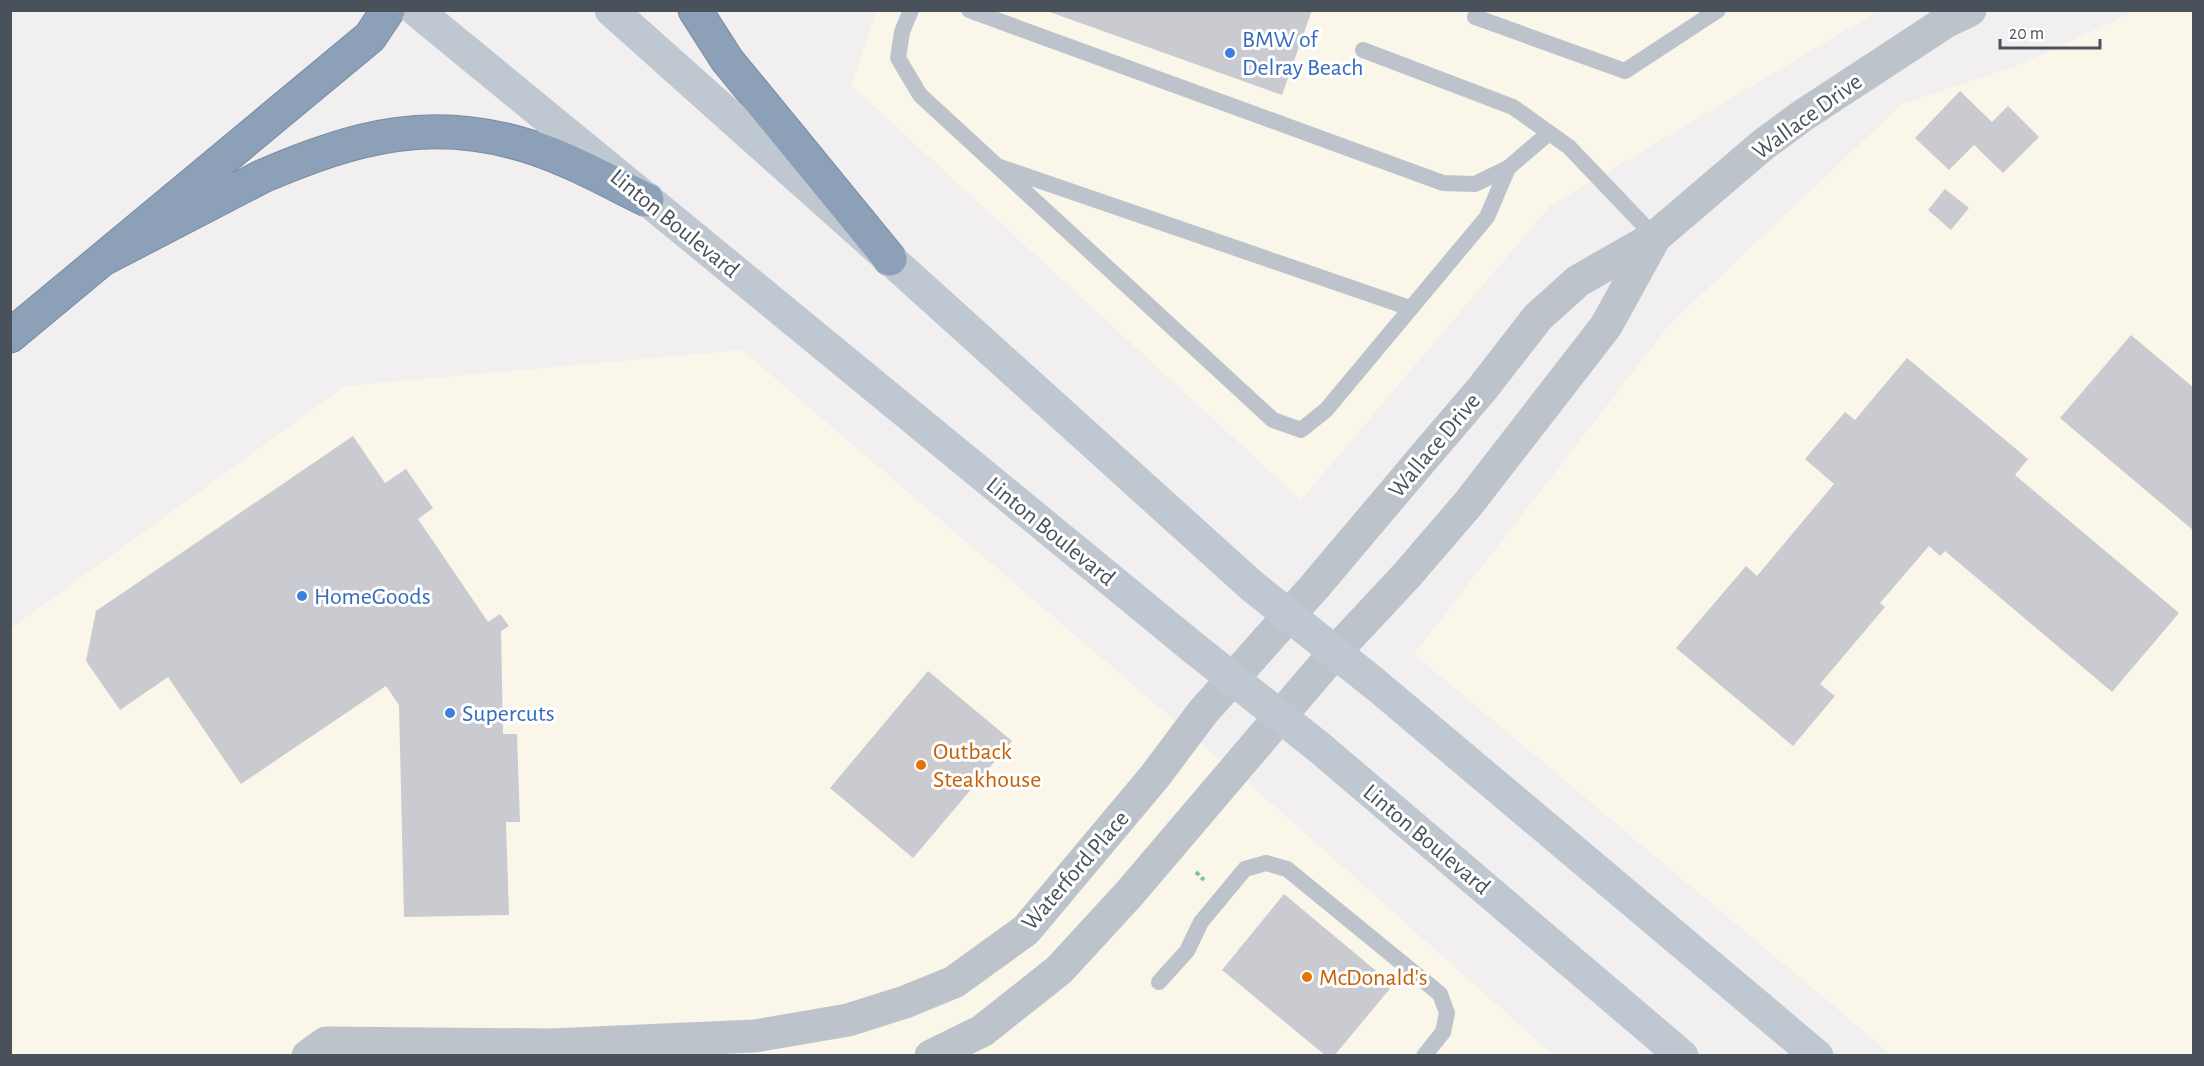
<svg xmlns="http://www.w3.org/2000/svg" width="2204" height="1066" viewBox="0 0 2204 1066" font-family="'Alegreya Sans',sans-serif">
<style>
.commercial{fill:#faf6ea}
.building{fill:#c9cbd1}
.lines{fill:none;stroke-linecap:round;stroke-linejoin:round}
.highway-casing{stroke:#788ba4;stroke-width:35}
.path{stroke:#7ec4a4;stroke-width:4;stroke-dasharray:4.5 3;stroke-linecap:butt}
.lane{stroke:#bcc3ca;stroke-width:16}
.street{stroke:#bcc3ca;stroke-width:33}
.secondary{stroke:#bfc7d1;stroke-width:33}
.highway{stroke:#8ca0b8;stroke-width:33}
.shop-dot{fill:#3f7fe0;stroke:#fff;stroke-width:2}
.food-dot{fill:#e8710a;stroke:#fff;stroke-width:2}
.labels{text-anchor:middle;stroke-width:6;stroke-linejoin:round;paint-order:stroke}
.shop-label{font-size:24px;fill:#366cbe;stroke:#fff;text-anchor:start}
.street-label{font-size:24px;fill:#49525a;stroke:#fff}
.food-label{font-size:24px;fill:#c56008;stroke:#fff;text-anchor:start}
</style>
<rect width="100%" height="100%" fill="#f1efef"/>
<!-- commercial -->
<g class="commercial">
<path d="M876 11H1878L1550 206 1301 500 851 85Z"/>
<path d="M2135 11H2193V1055H1892L1414 654 1670 324 1902 104 2019 65Z"/>
<path d="M742 350 1278 809 1553 1055H11L10 629 345 386Z"/>
</g>
<!-- building -->
<g class="building">
<path d="M1044 10H1312L1282 95Z"/>
<path d="M1960 91 1992 122 2008 106 2039 137 2003 173 1974 145 1949 170 1915 138Z"/>
<path d="M1945 189 1969 208 1951 230 1928 210Z"/>
<path d="M2131 335 2194 388V531L2060 418Z"/>
<path d="M1907 358 2028 459 2015 475 2179 613 2112 692 1945 551 1940 556 1929 546 1880 603 1885 607 1820 684 1835 696 1793 746 1676 648 1746 566 1757 576 1834 484 1805 459 1845 412 1855 420Z"/>
<path d="M353 436 385 483 406 469 433 508 418 519 488 622 500 614 509 626 501 631 503 734H517L520 822H506L509 915 404 917 399 705 386 686 241 784 168 677 120 710 86 661 96 611Z"/>
<path d="M928 671 1012 741 913 858 830 788Z"/>
<path d="M1284 894 1393 985 1334 1056H1326L1222 970Z"/>
</g>
<g class="lines">
<defs>
<g id="highway">
<path d="M695 10 727 60 890 259"/>
<path d="M105 258 263 176C357 136 433 115 534 148 573 161 610 182 647 200"/>
<path d="M10 336 370 37 388 10"/>
</g>
</defs>
<!-- highway casing -->
<use href="#highway" class="highway-casing"/>
<!-- path -->
<path class="path" d="M1196 872 1204 880"/>
<!-- lane -->
<g class="lane">
<path d="M911 10 902 32 898 58 920 95 1273 420 1301 430 1326 410 1487 217 1508 168"/>
<path d="M969 10 1443 183 1475 184 1508 168 1549 133"/>
<path d="M1478 10 1475 17 1625 71 1718 10"/>
<path d="M1363 50 1513 107 1569 147 1655 237"/>
<path d="M1000 167 1410 308"/>
<path d="M1159 982 1187 951 1201 922 1245 869 1266 863 1287 869 1440 994 1447 1013 1443 1032 1424 1056"/>
</g>
<!-- street -->
<g class="street">
<path d="M308 1056 326 1043 550 1045 755 1036 848 1020 905 1002 954 982 1026 930 1155 776 1203 712 1316 585 1424 457 1482 389 1538 317 1578 281 1655 237 1764 144 1802 116 1947 21 1970 10"/>
<path d="M931 1056 982 1031 1059 970 1129 894 1335 652 1406 576 1468 504 1606 326 1655 237"/>
</g>
<!-- secondary -->
<g class="secondary">
<path d="M416 10 1195 649 1320 748 1682 1056"/>
<path d="M611 10 890 259 1252 586 1375 684 1817 1056"/>
</g>
<!-- highway -->
<use href="#highway" class="highway"/>
</g>
<!-- markers -->
<g class="shop-dot">
<circle cx="1230" cy="53" r="6"/>
<circle cx="302" cy="596" r="6"/>
<circle cx="450" cy="713" r="6"/>
</g>
<g class="food-dot">
<circle cx="921" cy="765" r="6"/>
<circle cx="1307" cy="977" r="6"/>
</g>
<g class="labels">
<!-- shop labels -->
<g class="shop-label">
<text x="1242" y="47">BMW of<tspan x="1242" dy="28">Delray Beach</tspan></text>
<text x="314" y="604">HomeGoods</text>
<text x="462" y="721">Supercuts</text>
</g>
<!-- street labels -->
<g class="street-label">
<text transform="translate(1807 116) rotate(-36)" y="8">Wallace Drive</text>
<text transform="translate(675 223) rotate(39)" y="8">Linton Boulevard</text>
<text transform="translate(1434 445) rotate(-50)" y="8">Wallace Drive</text>
<text transform="translate(1051 531) rotate(39)" y="8">Linton Boulevard</text>
<text transform="translate(1427 839) rotate(40)" y="8">Linton Boulevard</text>
<text transform="translate(1075 870) rotate(-49)" y="8">Waterford Place</text>
</g>
<!-- food labels -->
<g class="food-label">
<text x="933" y="759">Outback<tspan x="933" dy="28">Steakhouse</tspan></text>
<text x="1319" y="985">McDonald's</text>
</g>
</g>
<!-- border -->
<rect width="2204" height="1066" fill="none" stroke="#49525a" stroke-width="24"/>
<!-- scale -->
<path d="M2000 39v9h100v-9" fill="none" stroke="#49525a" stroke-width="3"/>
<text x="2009" y="39" font-size="18" fill="#49525a" stroke="#ffffff" stroke-width="4.5" paint-order="stroke">20 m</text>
</svg>
